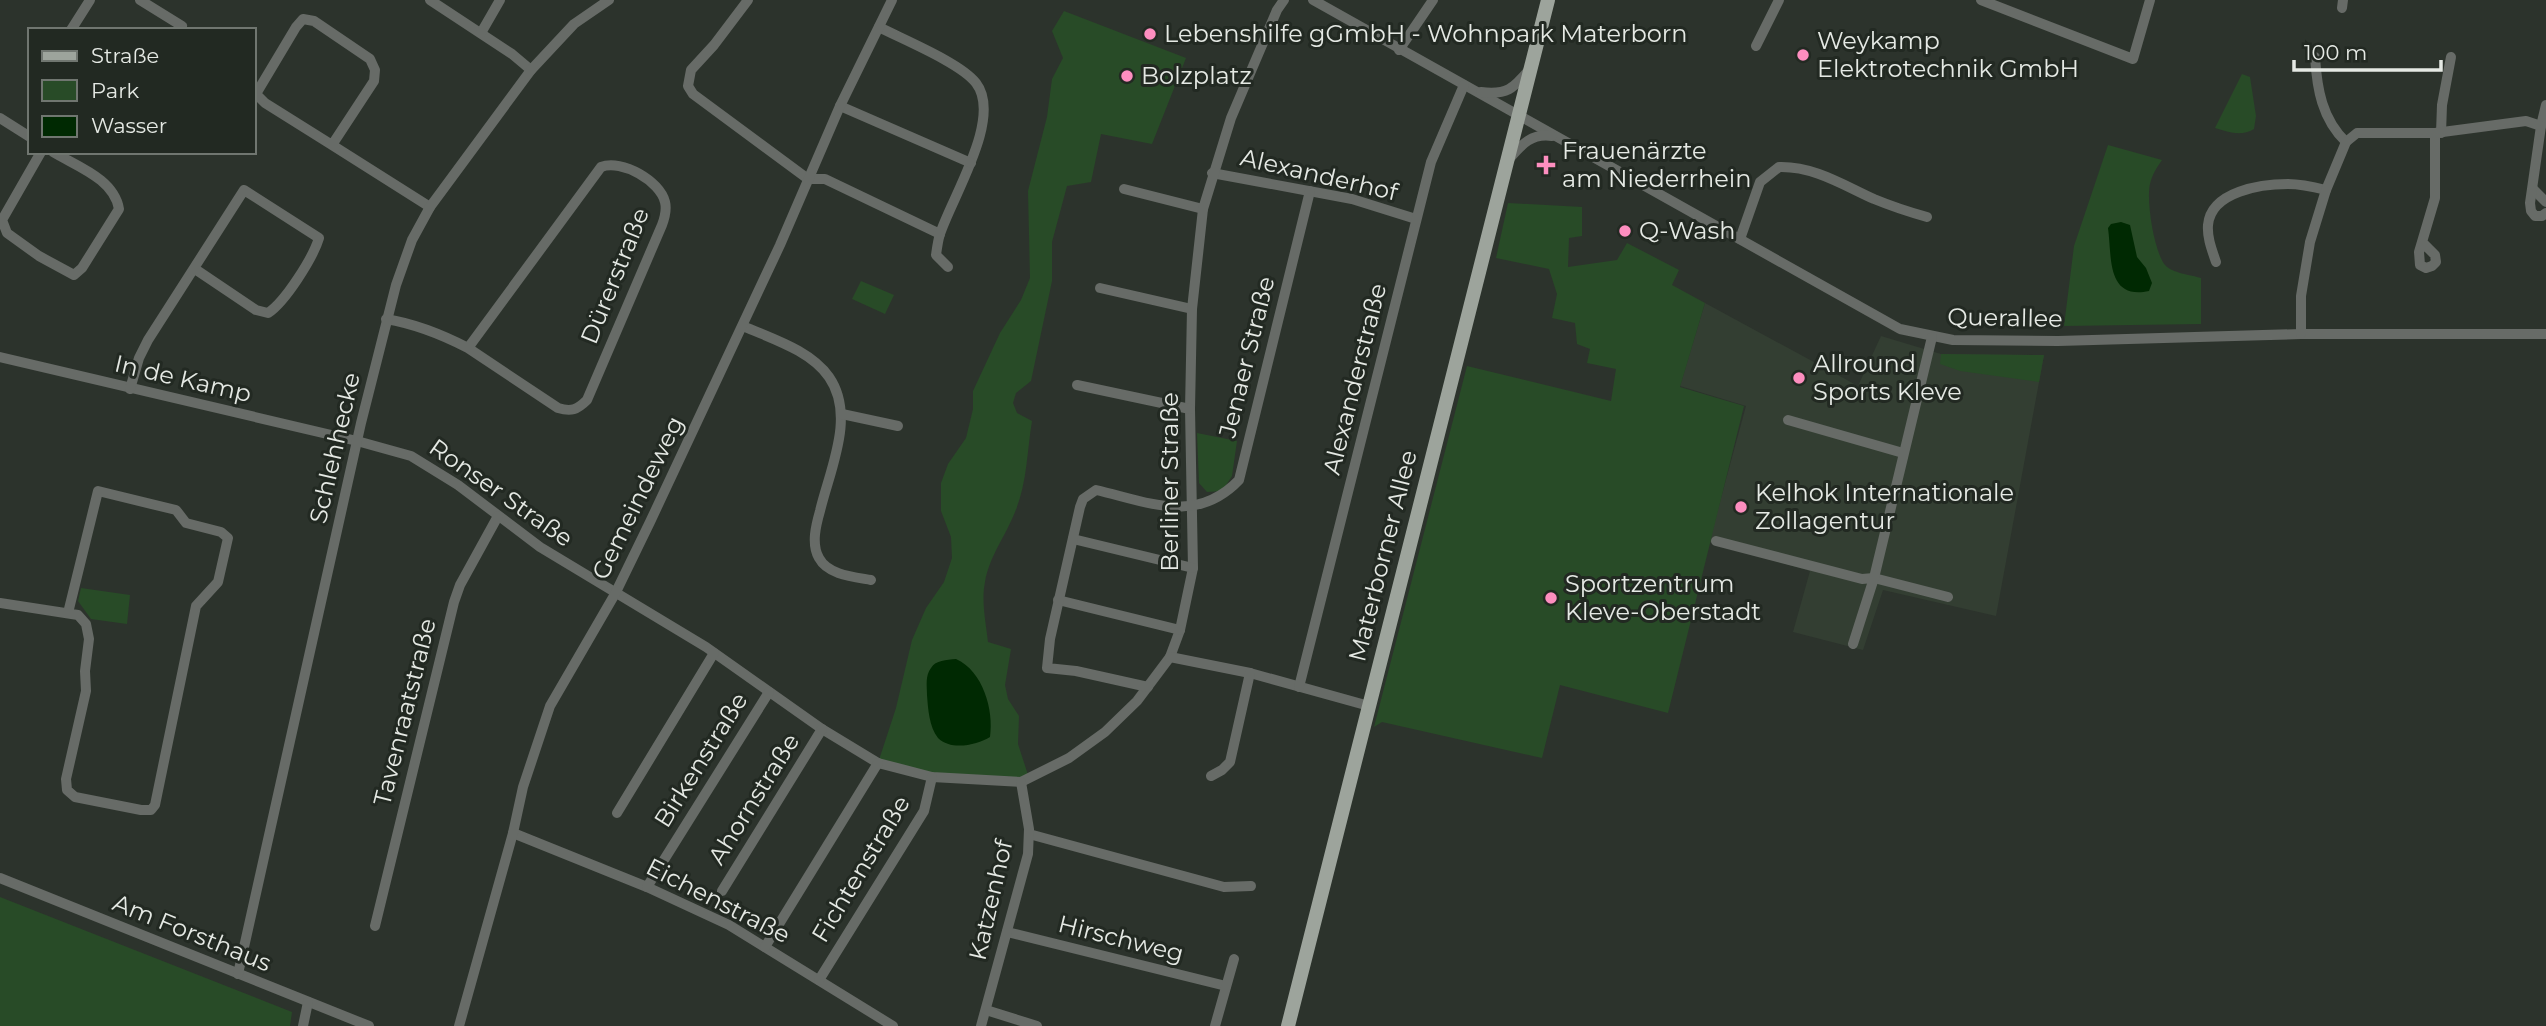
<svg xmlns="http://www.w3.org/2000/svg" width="2546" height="1026" viewBox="0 0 2546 1026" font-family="Montserrat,sans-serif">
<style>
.built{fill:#333e32}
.green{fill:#284b27}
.water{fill:#002902}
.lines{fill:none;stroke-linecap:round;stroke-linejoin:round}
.minor{stroke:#676b67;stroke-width:10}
.major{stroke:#9da49c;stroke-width:14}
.poi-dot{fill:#fd8ebf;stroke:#222922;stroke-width:2.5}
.labels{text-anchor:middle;stroke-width:6;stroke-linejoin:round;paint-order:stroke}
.poi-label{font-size:24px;fill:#e5e9e4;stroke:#222922;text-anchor:start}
.street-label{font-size:24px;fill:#e5e9e4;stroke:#222922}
</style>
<rect width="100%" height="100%" fill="#2c332c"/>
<!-- built -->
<path class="built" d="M1705 303 1858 386 1881 336 1941 354 2044 355 1996 616 1883 590 1863 650 1793 632 1810 571 1709 542 1746 406 1680 386Z"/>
<!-- green -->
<g class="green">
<path d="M1064 11 1186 58 1152 144 1101 134 1091 182 1067 186 1052 242V281L1031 381 1016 393 1013 403 1017 413 1032 421C1027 451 1027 484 1015 512 1006 535 989 557 985 582 981 601 986 623 988 642L1011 649 1005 685 1008 699 1019 716 1018 744 1029 778 932 777 878 763 896 708 912 640 926 608 944 582 952 558 951 537 941 511V483L948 464 966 438 973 409V391L1000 333 1021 300 1030 278 1028 191 1047 117 1052 79 1063 58 1052 31Z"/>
<path d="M2242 74 2250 77 2256 116 2254 129C2241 137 2228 132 2215 128Z"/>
<path d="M2108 145 2162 160C2157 167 2152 175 2150 184 2146 200 2154 252 2165 265 2172 273 2191 275 2201 278V324L2064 326 2074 246Z"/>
<path d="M1508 203 1582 207V236L1569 238 1568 267 1617 260 1627 243 1679 270 1672 285 1705 303 1680 387 1744 406 1668 713 1560 685 1542 758 1382 722 1374 727 1467 366 1611 401 1616 369 1587 363 1590 349 1577 344 1575 323 1552 318 1557 294 1549 269 1496 258Z"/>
<path d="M861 281 894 295 885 314 852 299Z"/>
<path d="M1941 354 2044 355 2039 382 1960 371 1940 364Z"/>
<path d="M1197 433 1237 441 1232 476 1222 491 1207 492 1199 483Z"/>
<path d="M81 588 130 595 127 624 91 619 78 601Z"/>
<path d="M0 897 292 1012 290 1026H0Z"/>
</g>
<!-- water -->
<g class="water">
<path d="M2121 222 2130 225 2137 257 2146 268 2152 283 2149 291C2106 300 2112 257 2108 228L2111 224Z"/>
<path d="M956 659C983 671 994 710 990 737 977 745 951 751 938 738 929 727 928 708 927 695 927 685 925 676 931 668 936 660 946 660 956 659Z"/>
</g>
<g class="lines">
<!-- minor -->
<g class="minor">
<path d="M140 0 182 26 180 30"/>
<path d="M430 0 512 54 531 70"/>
<path d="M748 0 714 45 691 70 688 86 693 94 808 179H825L940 234"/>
<path d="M1313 0 1900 329 1953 340 2058 341 2301 334H2546"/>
<path d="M1981 0 2133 59 2150 0"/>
<path d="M2342 8 2343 0"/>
<path d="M879 27C902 39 961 63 976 83 1003 118 952 197 940 234 938 240 937 248 936 255L948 267"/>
<path d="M71 30 90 0"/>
<path d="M481 33 500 0"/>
<path d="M1756 46 1779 0"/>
<path d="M1399 50 1433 0"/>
<path d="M2315 57C2317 89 2322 119 2346 142"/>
<path d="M1481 92C1507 95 1513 89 1529 70"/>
<path d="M840 106 971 163"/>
<path d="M0 118 30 137"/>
<path d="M2541 126 2546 105"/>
<path d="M2441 133 2442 105 2451 57"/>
<path d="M332 145 265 103 256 94 296 27 303 19 314 21 370 59 375 70 374 81 332 145 430 207"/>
<path d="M41 152 2 220 7 233 39 256 74 275 82 268 119 209C114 179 78 167 53 152"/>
<path d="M1510 158C1522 144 1532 133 1552 136"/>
<path d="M1212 173 1352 199 1416 219"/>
<path d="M1124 189 1203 209"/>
<path d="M2533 189 2546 202"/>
<path d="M1740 239 1760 182 1779 167C1814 166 1843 185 1874 199 1891 206 1909 212 1927 217"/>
<path d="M2422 242 2435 255 2436 262 2432 266 2426 268 2420 265 2419 252 2435 198V133"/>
<path d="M2216 262C2212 250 2207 238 2208 225 2211 191 2262 184 2288 184 2301 184 2314 187 2326 190"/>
<path d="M1100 288 1192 309"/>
<path d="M386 319C416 324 441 334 468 348L601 167C622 159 660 181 665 202 667 210 665 217 662 225L587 400C577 410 571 412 558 408L468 348"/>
<path d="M743 326C772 339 810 350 829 377 856 416 830 469 820 511 816 525 811 544 819 558 828 575 854 577 871 580"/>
<path d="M2301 334V296L2310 242 2326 190 2346 142 2357 133H2435L2526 121 2541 126 2530 203 2531 211 2535 216H2542L2546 213"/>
<path d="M0 357 357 441 411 456 458 485 540 547 706 647 822 729 878 763 932 777 1021 782 1069 758 1105 732 1137 701 1170 657 1180 630 1193 568 1190 409 1192 309 1203 209 1231 118 1277 10 1284 0"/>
<path d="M1077 385 1190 409"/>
<path d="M130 389 139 358 148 340 244 190 319 238C313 258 285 302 268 313L256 310 195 269"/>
<path d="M842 414 898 426"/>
<path d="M1788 420 1903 453"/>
<path d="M1073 539 1193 568"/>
<path d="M1716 541 1862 579 1874 578 1948 597"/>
<path d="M1058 600 1180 630"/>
<path d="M0 603 78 615 86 624 89 639 85 671 86 691 66 779 67 790 75 797 141 810H151L155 805 196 606 218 582 228 538 221 532 186 523 176 510 98 491 68 613"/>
<path d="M1853 644 1874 578 1932 337"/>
<path d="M1170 657 1250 673 1369 706"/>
<path d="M1148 687 1076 671 1047 668 1050 639 1080 507 1083 499 1096 490C1148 502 1196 525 1239 480L1310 191"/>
<path d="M1299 687 1431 162 1464 85"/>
<path d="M1211 776 1222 770 1230 762 1250 673"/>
<path d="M617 813 714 653"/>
<path d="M513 833 647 887 729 925 893 1026"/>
<path d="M1029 834 1224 887 1251 886"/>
<path d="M0 878 369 1026"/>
<path d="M647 887 769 692"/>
<path d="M722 891 822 729"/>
<path d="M375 926 454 602 460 585 498 516"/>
<path d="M1007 932 1226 986"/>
<path d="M765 947 878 763"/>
<path d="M238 974 361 423 396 285 412 240 430 207 531 70 574 24 609 0"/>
<path d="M819 980 924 811 932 777"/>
<path d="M986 1010 1037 1026"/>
<path d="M303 1026 308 1002"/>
<path d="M459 1026 513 833 523 787 550 706 615 594 650 522 780 245 840 106 892 0"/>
<path d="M981 1026 1028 854 1029 829 1021 782"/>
<path d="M1215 1026 1234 959"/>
</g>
<!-- major -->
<path class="major" d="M1288 1026 1548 0"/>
</g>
<!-- markers -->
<g class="poi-dot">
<circle cx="1150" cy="34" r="7"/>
<circle cx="1803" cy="55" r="7"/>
<circle cx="1127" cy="76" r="7"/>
<path d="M1542.5 154.5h7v7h7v7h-7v7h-7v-7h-7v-7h7z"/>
<circle cx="1625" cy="231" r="7"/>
<circle cx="1799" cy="378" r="7"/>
<circle cx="1741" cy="507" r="7"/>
<circle cx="1551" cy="598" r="7"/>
</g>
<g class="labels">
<!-- poi labels -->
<g class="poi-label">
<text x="1164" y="42">Lebenshilfe gGmbH - Wohnpark Materborn</text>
<text x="1817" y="49">Weykamp<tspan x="1817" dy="28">Elektrotechnik GmbH</tspan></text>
<text x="1141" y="84">Bolzplatz</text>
<text x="1562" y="159">Frauenärzte<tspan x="1562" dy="28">am Niederrhein</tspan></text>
<text x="1639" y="239">Q-Wash</text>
<text x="1813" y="372">Allround<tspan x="1813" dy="28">Sports Kleve</tspan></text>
<text x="1755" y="501">Kelhok Internationale<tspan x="1755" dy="28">Zollagentur</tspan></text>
<text x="1565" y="592">Sportzentrum<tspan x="1565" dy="28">Kleve-Oberstadt</tspan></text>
</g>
<!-- street labels -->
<g class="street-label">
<text transform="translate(1319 175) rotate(13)" y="8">Alexanderhof</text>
<text transform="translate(615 276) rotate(-68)" y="8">Dürerstraße</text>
<text transform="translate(2005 318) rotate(1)" y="8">Querallee</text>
<text transform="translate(1247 357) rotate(-76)" y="8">Jenaer Straße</text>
<text transform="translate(183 379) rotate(13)" y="8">In de Kamp</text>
<text transform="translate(1355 379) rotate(-76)" y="8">Alexanderstraße</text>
<text transform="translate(335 448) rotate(-77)" y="8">Schlehhecke</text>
<text transform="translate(1170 482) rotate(-90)" y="8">Berliner Straße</text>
<text transform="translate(501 493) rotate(35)" y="8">Ronser Straße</text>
<text transform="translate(638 498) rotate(-64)" y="8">Gemeindeweg</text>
<text transform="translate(1383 556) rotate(-76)" y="8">Materborner Allee</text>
<text transform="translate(405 712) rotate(-76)" y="8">Tavenraatstraße</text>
<text transform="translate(701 760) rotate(-58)" y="8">Birkenstraße</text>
<text transform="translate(754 799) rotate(-58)" y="8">Ahornstraße</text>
<text transform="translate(861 869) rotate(-59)" y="8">Fichtenstraße</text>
<text transform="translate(991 900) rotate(-77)" y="8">Katzenhof</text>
<text transform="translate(718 901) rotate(27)" y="8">Eichenstraße</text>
<text transform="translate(192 933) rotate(22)" y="8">Am Forsthaus</text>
<text transform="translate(1121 939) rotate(14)" y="8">Hirschweg</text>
</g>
</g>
<!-- legend -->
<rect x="28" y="28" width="228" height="126" fill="#222922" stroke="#707670" stroke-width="2"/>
<rect x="42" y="51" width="35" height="10" fill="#9da49c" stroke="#707670" stroke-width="2"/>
<text x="91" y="63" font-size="21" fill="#e5e9e4">Straße</text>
<rect x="42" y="80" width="35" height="21" fill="#284b27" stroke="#707670" stroke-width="2"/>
<text x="91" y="98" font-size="21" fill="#e5e9e4">Park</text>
<rect x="42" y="116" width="35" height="21" fill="#002902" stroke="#707670" stroke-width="2"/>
<text x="91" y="133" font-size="21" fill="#e5e9e4">Wasser</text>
<!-- scale -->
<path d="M2294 60v10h147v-10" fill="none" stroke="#e5e9e4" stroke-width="3.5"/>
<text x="2304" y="60" font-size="21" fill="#e5e9e4" stroke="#222922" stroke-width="5" paint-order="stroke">100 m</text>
</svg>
